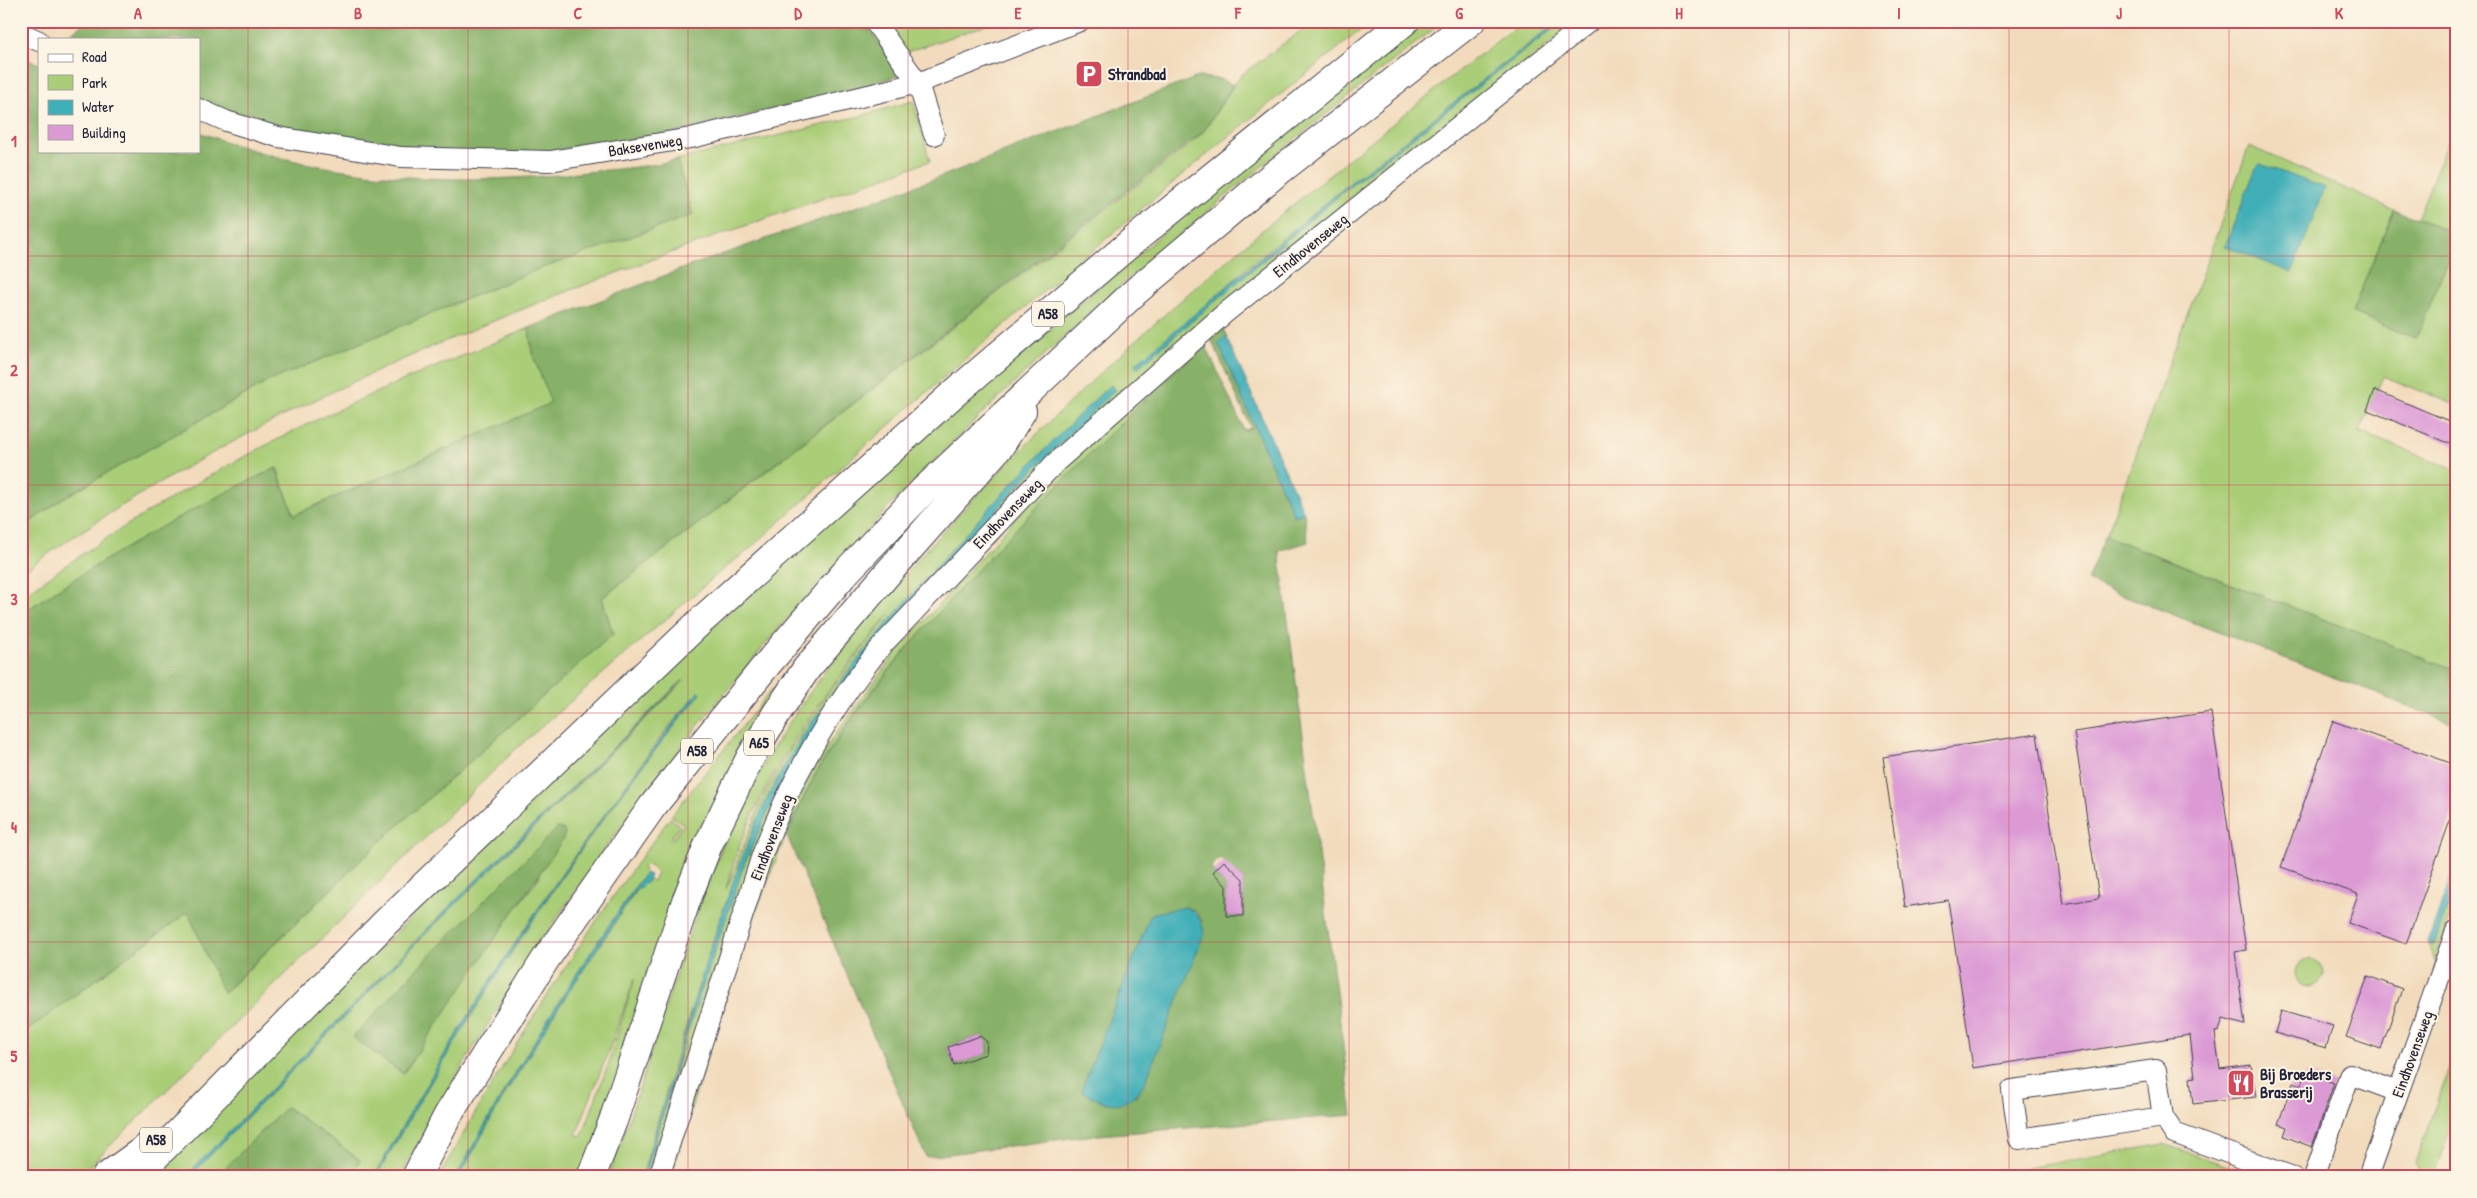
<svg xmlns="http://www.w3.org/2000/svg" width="2477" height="1198" viewBox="0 0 2477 1198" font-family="'Patrick Hand',sans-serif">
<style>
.green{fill:#aace78;stroke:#66785a;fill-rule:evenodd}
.forest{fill:#87b168;stroke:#546a52;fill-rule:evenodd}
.water{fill:#3fafb8;stroke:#30687a}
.building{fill:#dc9ad5}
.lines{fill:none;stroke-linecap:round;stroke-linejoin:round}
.minor-casing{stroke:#413e4e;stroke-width:22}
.highway-casing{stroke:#413e4e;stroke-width:30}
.minor{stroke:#fff;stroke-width:20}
.highway{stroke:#fff;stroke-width:28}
.grid{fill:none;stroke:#d1495b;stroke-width:1;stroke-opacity:0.55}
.labels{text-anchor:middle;stroke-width:4;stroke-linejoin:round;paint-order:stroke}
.shield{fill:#fcf5e5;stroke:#63616e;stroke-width:1}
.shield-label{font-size:15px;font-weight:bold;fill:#22223b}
.poi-label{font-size:16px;font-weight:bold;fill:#22223b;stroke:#fcf5e5;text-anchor:start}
.street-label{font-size:16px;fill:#22223b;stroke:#fcf5e5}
.neatline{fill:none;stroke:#d1495b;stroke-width:2}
.grid-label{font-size:16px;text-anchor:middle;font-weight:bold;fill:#d1495b}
</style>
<rect width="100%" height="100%" fill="#fcf5e5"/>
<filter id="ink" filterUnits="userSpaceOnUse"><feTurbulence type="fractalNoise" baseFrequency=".02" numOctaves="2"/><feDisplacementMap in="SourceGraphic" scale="10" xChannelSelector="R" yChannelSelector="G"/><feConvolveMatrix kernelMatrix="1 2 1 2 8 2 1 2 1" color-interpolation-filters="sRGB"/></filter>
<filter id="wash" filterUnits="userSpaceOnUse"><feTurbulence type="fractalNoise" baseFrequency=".0096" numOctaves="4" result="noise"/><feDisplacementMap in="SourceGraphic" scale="20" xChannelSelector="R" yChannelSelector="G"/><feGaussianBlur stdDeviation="1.12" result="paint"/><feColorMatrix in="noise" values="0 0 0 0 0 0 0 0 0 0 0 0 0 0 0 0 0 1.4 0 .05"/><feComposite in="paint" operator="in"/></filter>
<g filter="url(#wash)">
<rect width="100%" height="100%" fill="#f2dbbc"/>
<!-- green -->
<g class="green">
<path d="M862 21H998L889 58Z"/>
<path d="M1314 21H1372C1158 191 950 369 746 552L726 567 518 747 78 1177H21V1035L188 912 224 993 384 838 613 634 602 598 1189 145 1203 132 1240 76Z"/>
<path d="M1427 21H1444C1237 182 1033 351 854 544 678 735 523 947 400 1177H376C469 1006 577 843 701 693L700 692C665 727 637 771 607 811 521 928 444 1050 374 1177H351L360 1160 286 1107 216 1177H189L420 939 684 681 454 902 185 1177H152C308 1019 465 862 626 709 882 467 1150 237 1427 21ZM541 875 503 925 403 1074 354 1038Z"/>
<path d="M1523 21H1559L1349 184 1250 265 1137 368 1337 197 1415 134 1563 21H1579L1388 169 1194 331 905 627 797 778 656 1177H645L683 1045 745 862 779 787 797 756 897 619 1034 469 1114 389 1111 385 1016 479 888 623 845 676 768 797 722 912 674 1064 642 1177H608C660 1043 689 899 759 772 808 686 872 610 938 537 1114 344 1318 181 1523 21ZM890 614 825 697 788 753 764 796 726 889C753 785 821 695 890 614Z"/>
<path d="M913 101 930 161C617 271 293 377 21 573V529L63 498 269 381 531 272 692 215 677 160 860 116Z"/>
<path d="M2456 121V233L2417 219Z"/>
<path d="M2249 146 2394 210 2352 312 2416 339 2456 241V405L2383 376 2360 432 2456 470V670L2106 536Z"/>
<path d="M529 328 532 353 552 403 294 515 277 468 63 586 21 614V597C127 520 242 453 361 399 416 374 473 352 529 328Z"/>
<path d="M1202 338 1205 344C1124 418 1046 496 971 577 918 635 863 695 822 763 801 798 784 839 769 878 730 975 701 1076 671 1177H666L763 881 794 805 830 742 895 654 1029 503 1060 471Z"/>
<path d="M824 631 792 676 584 1177H459L505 1094 558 1008 637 889 648 879 653 881 657 874 650 865 642 866 645 873C576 971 513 1072 456 1177H439C508 1052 584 933 670 818L680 826 670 839 672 840 684 824 671 816 772 689 774 690ZM635 978 609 1062 582 1136 576 1135 613 1040Z"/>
<path d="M2456 884V901L2434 961 2428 942 2434 945Z"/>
<circle cx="2309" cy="973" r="14"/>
<path d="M2456 1048V1114L2433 1177H2424L2415 1163Z"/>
<path d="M2164 1144 2260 1177H1999V1173Z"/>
</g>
<!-- forest -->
<g class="forest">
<path d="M86 21H862L901 75 860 88 654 138 530 153H440L323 140 199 103V39H64Z"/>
<path d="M21 57 39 64V151H199V132C324 180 455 187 587 172 617 169 647 167 677 160L693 215 531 272 269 381 63 498 21 529V410L24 394 21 388Z"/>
<path d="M1198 77 1220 79 1233 85 1203 132 602 598 613 634 384 838 223 993 188 912 21 1035V614C102 559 188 509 276 468L294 515 551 403 532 353 529 328 687 267 940 177Z"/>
<path d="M2394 210 2456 233V241L2416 339 2352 312Z"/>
<path d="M1223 328 1226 336 1218 343 1294 516 1304 513 1308 542 1279 551 1352 1115 1086 1136 926 1157 787 836C798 811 808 785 823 762 868 690 925 627 982 565 1053 488 1128 415 1205 344L1244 430 1251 428 1211 339ZM1220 858 1243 879V916H1226V886L1216 876 1211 867ZM1185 907 1196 912 1202 921 1145 1082 1135 1097ZM982 1035 987 1043 988 1053 954 1065 948 1047Z"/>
<path d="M2105 536 2456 670V725L2087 581Z"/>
<path d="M557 828 563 829 565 833 563 839 403 1074 353 1037 429 956Z"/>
<path d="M286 1107 360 1160 351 1177H216Z"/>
</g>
<!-- water -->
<g class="water">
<path d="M1559 21H1563L1349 187 1137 368 1134 365 1349 184Z"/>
<path d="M2260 164 2325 188 2292 273 2225 246 2256 168Z"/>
<path d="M1226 336 1304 513 1294 516 1218 343Z"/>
<path d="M1110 385 1115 390 1034 469 897 619 797 756 779 787 745 862 683 1045 645 1177H642C664 1104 685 1032 707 960 725 905 743 849 768 797 808 718 865 649 922 583 982 514 1044 448 1110 385Z"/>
<path d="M683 680 420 939 189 1177H185L454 902Z"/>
<path d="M699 691 701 693C577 843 472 1007 376 1177H374C468 1005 577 844 699 691Z"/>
<path d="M2456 863V884L2434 945H2430L2428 942Z"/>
<path d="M645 873 650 875 647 882 635 891 558 1008 505 1094 459 1177H456C513 1072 576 971 645 873Z"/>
<path d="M1185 907C1198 913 1202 920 1204 934L1145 1082C1124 1112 1111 1107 1081 1091L1151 914Z"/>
</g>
<g id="blocks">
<!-- building -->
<g class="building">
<path d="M2375 390 2456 424V446L2367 410Z"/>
<path d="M2211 712 2246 950 2235 952 2245 1025 2223 1019 2219 1031 2215 1032 2216 1041 2220 1069 2251 1065 2256 1097 2193 1104 2190 1078 2195 1077 2190 1035 1973 1068 1948 900 1905 907 1883 757 2037 734 2063 904 2099 898 2074 732Z"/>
<path d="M2333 721 2456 765V804L2406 944 2348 923 2358 894 2281 867Z"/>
<path d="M1224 861 1243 879V916H1226V886L1213 872Z"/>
<path d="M2368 976 2402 989 2381 1049 2346 1037Z"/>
<path d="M2281 1011 2333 1026 2326 1048 2275 1033Z"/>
<path d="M980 1036 987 1042 986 1054 954 1065 948 1047Z"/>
<path d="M2306 1073 2334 1083 2312 1147 2284 1136 2287 1127 2278 1124 2293 1082 2302 1085Z"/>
</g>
</g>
</g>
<g filter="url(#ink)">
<use href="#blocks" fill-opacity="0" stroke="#413e4e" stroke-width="1"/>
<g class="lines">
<defs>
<g id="minor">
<path d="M874 21 918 83 934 135"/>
<path d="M21 33 39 41"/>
<path d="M199 109 226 121 278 137 401 157 550 161 691 138 918 83 1080 21"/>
<path d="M2163 1117 2019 1139 2012 1090 2156 1070 2163 1117 2174 1133 2293 1177"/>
<path d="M659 1177 762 855C791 778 832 706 885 642L1056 462 1224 314 1590 21"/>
<path d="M2314 1177 2350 1074 2398 1092"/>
<path d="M2368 1177 2456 931"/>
</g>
<g id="highway">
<path d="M106 1177 149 1146"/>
<path d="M135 1177 386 922 703 619 951 396 1134 240 1405 21"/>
<path d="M416 1177 448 1115 545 960 652 807 764 668 845 573 924 490 1136 291 1270 178 1471 21"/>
<path d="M591 1177 613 1121 686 901 708 845 750 758 776 714 807 668 887 574 1000 446 1022 411"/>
</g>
</defs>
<!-- minor casing -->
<use href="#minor" class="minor-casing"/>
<!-- highway casing -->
<use href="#highway" class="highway-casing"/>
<!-- minor -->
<use href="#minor" class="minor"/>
<!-- highway -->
<use href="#highway" class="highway"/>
</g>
</g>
<!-- grid -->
<path class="grid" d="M248 21V1177M468 21V1177M688 21V1177M908 21V1177M1128 21V1177M1349 21V1177M1569 21V1177M1789 21V1177M2009 21V1177M2229 21V1177M21 256H2456M21 485H2456M21 713H2456M21 942H2456"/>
<!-- icons -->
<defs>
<symbol id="parking-square" viewBox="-11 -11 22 22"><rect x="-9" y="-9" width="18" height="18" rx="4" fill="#d1495b" stroke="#fcf5e5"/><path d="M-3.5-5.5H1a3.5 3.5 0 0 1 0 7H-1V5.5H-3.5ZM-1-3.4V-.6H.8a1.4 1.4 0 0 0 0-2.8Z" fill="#fff"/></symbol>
<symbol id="restaurant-square" viewBox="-11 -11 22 22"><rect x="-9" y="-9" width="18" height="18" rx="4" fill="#d1495b" stroke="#fcf5e5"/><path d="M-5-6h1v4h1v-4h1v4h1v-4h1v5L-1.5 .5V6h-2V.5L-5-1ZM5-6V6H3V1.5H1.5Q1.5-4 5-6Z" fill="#fff"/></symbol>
</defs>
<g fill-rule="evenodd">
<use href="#parking-square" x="1073" y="58" width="32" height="32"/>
<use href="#restaurant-square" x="2225" y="1067" width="32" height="32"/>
</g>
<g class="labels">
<!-- shield labels -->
<g class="shield">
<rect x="1032" y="301.5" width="32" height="25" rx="4"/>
<rect x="744" y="730.5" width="30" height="25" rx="4"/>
<rect x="681" y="738.5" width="32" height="25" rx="4"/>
<rect x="140" y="1127.5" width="32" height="25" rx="4"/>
</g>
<g class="shield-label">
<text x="1048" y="319">A58</text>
<text x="759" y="748">A65</text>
<text x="697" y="756">A58</text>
<text x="156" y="1145">A58</text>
</g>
<!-- poi labels -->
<g class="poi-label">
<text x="1108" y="80">Strandbad</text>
<text x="2260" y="1080">Bij Broeders<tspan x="2260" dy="18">Brasserij</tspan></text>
</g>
<!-- street labels -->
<g class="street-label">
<text transform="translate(645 145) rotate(-9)" y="6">Baksevenweg</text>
<text transform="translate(1310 245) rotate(-39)" y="6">Eindhovenseweg</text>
<text transform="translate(1007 513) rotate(-46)" y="6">Eindhovenseweg</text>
<text transform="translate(771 837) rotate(-69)" y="6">Eindhovenseweg</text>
<text transform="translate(2412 1054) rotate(-70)" y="6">Eindhovenseweg</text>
</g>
</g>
<!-- margin -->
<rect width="2477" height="1198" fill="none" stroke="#fcf5e5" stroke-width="55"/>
<!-- legend -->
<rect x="38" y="38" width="162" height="115" fill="#fcf5e5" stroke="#a5a1a1"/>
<rect x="48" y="54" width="25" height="8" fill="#ffffff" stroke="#a5a1a1"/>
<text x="82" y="62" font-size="15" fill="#22223b">Road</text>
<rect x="48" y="75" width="25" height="15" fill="#aace78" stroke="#a5a1a1"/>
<text x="82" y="88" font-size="15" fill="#22223b">Park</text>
<rect x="48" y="100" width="25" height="15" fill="#3fafb8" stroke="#a5a1a1"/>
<text x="82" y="112" font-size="15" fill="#22223b">Water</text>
<rect x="48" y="125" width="25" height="15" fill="#dc9ad5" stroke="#a5a1a1"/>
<text x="82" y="138" font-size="15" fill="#22223b">Building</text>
<rect x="28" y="28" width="2422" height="1142" class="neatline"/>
<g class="grid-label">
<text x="138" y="19">A</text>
<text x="358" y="19">B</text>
<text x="578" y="19">C</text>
<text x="798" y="19">D</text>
<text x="1018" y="19">E</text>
<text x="1238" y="19">F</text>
<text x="1459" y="19">G</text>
<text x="1679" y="19">H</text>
<text x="1899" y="19">I</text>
<text x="2119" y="19">J</text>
<text x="2339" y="19">K</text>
<text x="14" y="147">1</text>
<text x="14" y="376">2</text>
<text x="14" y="605">3</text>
<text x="14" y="833">4</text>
<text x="14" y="1062">5</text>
</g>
</svg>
